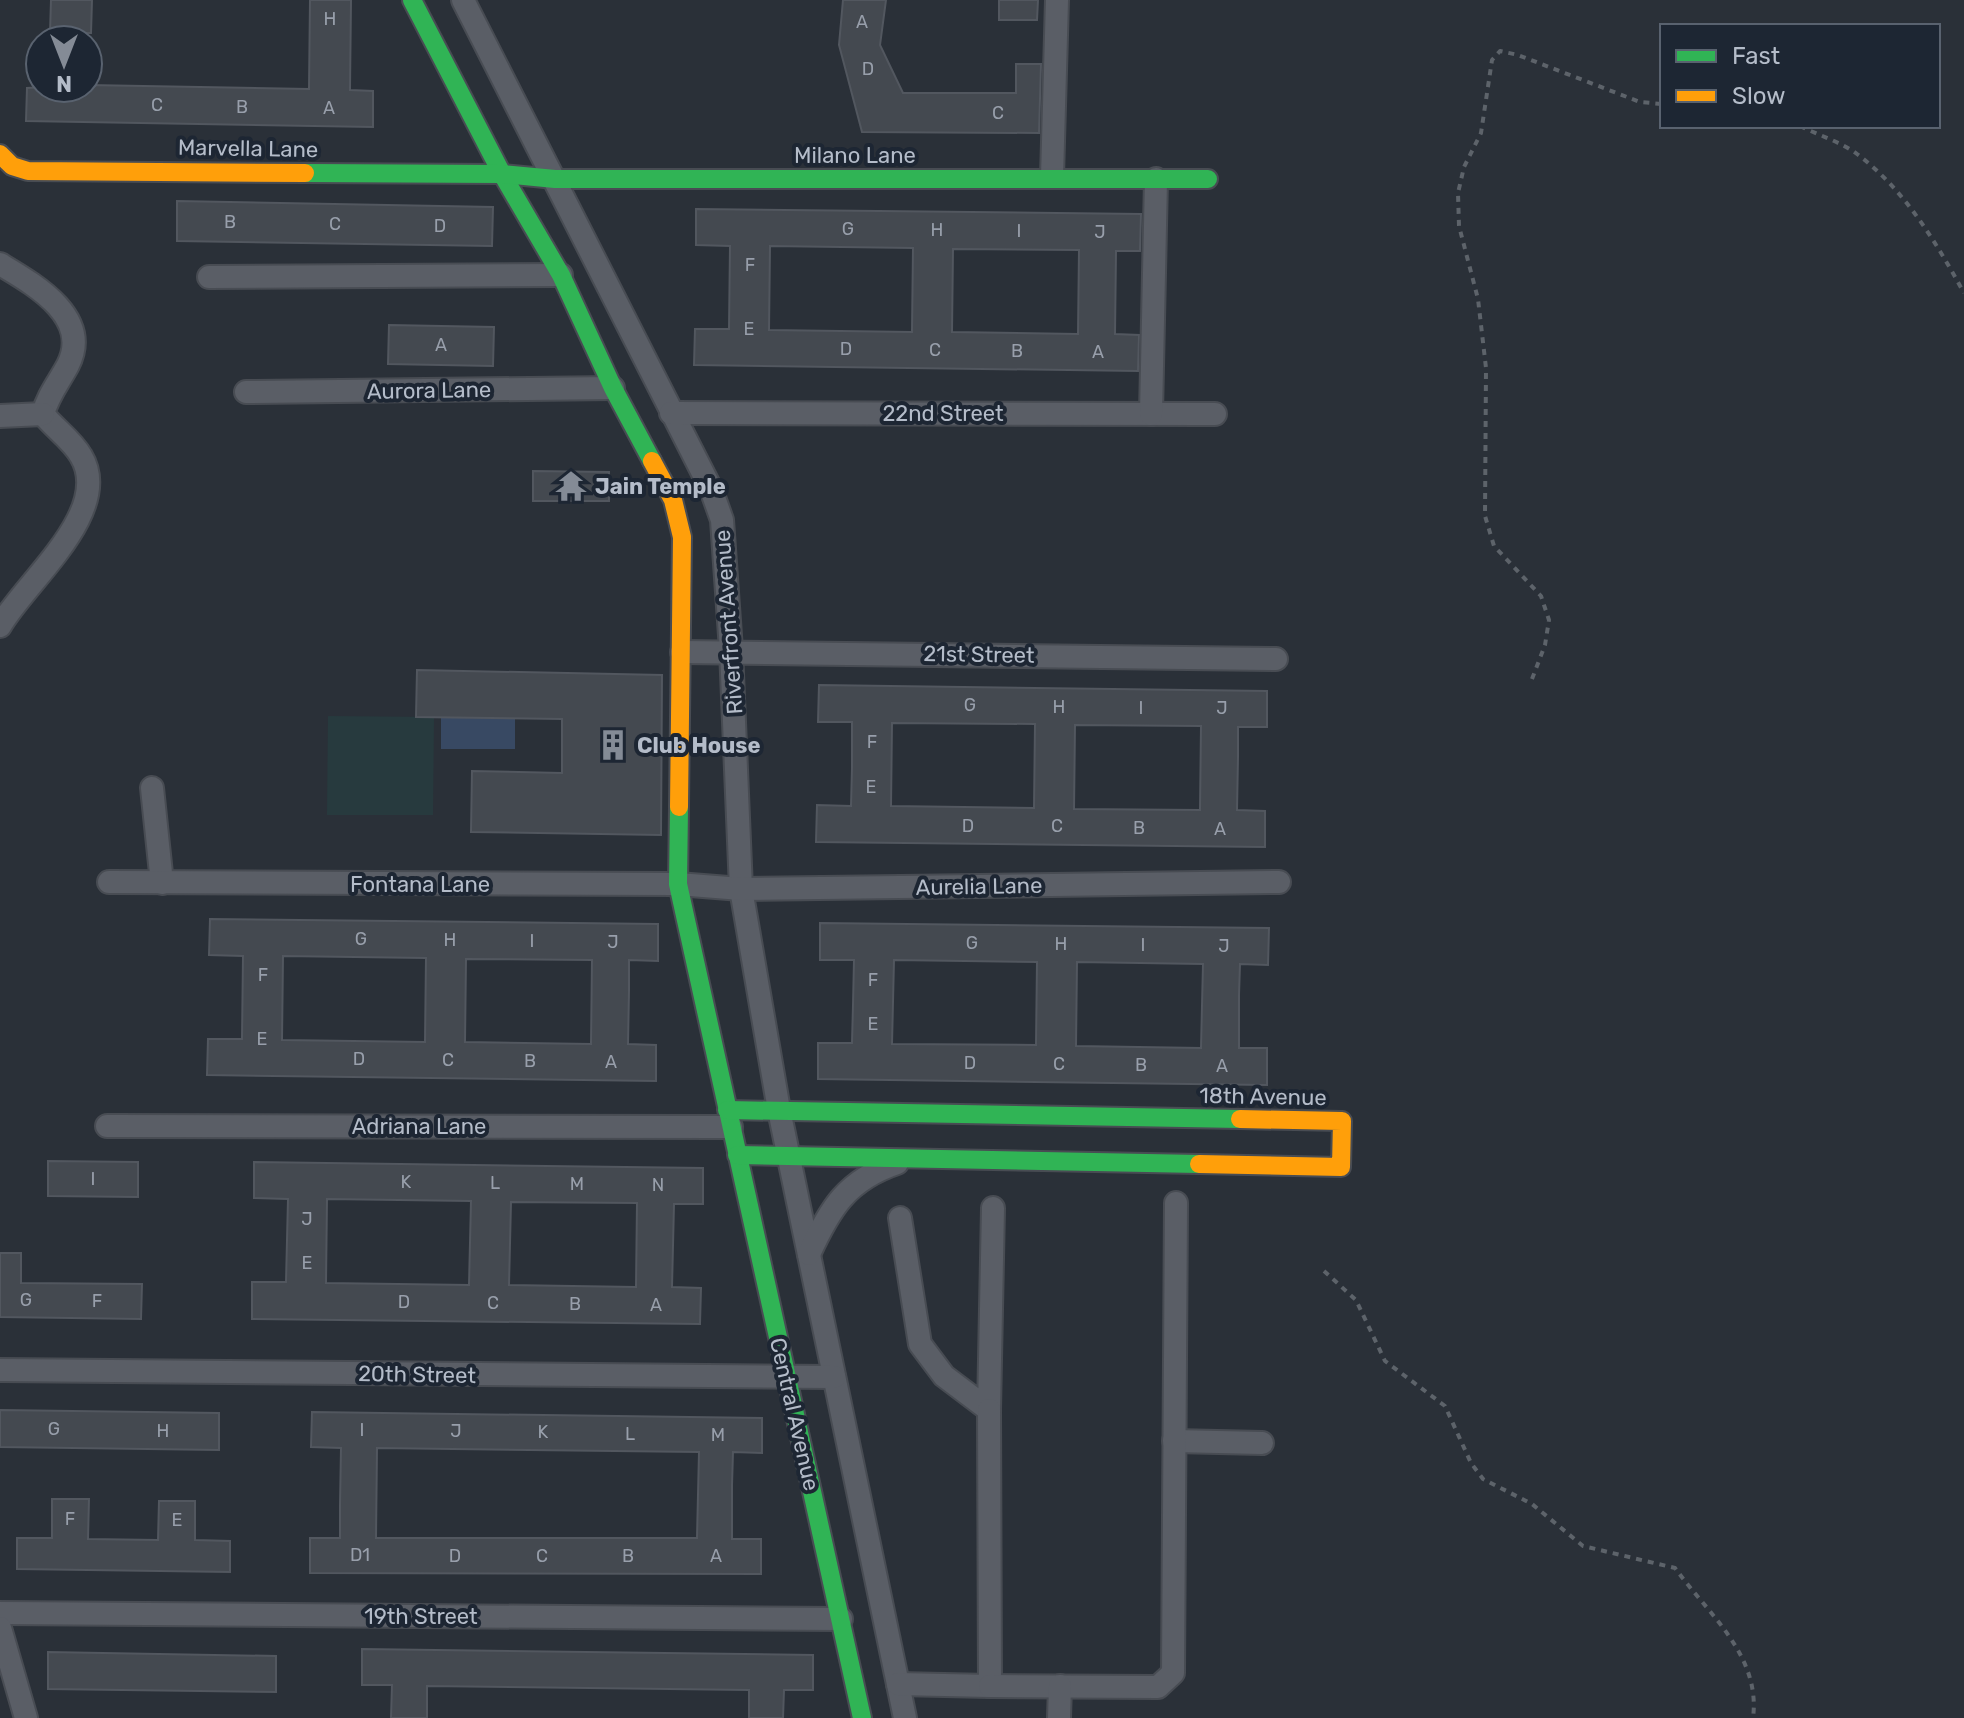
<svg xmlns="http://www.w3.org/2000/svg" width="1964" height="1718" viewBox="0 0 1964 1718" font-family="Rubik,sans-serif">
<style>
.green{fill:#273a3e}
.water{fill:#384963}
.building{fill:#444950;stroke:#52575f;stroke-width:2;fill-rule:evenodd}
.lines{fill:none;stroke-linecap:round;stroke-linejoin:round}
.street-casing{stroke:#484c53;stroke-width:26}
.fast-casing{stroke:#484c53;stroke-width:22}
.slow-casing{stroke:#484c53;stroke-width:22}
.path{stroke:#5d636a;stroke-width:4;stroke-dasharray:6 6;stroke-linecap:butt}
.street{stroke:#5a5e66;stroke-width:22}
.fast{stroke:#30b455;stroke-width:18}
.slow{stroke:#ff9f0a;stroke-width:18}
.labels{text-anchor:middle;stroke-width:8;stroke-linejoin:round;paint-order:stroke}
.number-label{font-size:18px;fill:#989fab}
.street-label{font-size:22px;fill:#b4bcc9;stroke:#1d2633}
.poi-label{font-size:22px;font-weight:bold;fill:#b4bcc9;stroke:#1d2633;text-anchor:start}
</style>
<rect width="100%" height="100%" fill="#2a3038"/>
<!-- green -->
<path class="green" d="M328 716 434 717 433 815H327Z"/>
<!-- water -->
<path class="water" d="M441 717 515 718V749H441Z"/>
<!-- building -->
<g class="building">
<path d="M51 0H92L91 33H50Z"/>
<path d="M310 0H351L350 90 373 91V127L26 121 27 88 88 85 309 89Z"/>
<path d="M843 0H886L880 45 903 93H1016V64H1041L1039 133 862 132 839 45Z"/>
<path d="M999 0H1038L1037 20H999Z"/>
<path d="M177 201 493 207 492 246 177 241Z"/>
<path d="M696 209 1141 214 1140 251H1116L1115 334 1139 335 1138 371 694 365 695 329H729L730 246 696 245ZM770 246 913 248 912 332 769 330ZM953 249 1079 250 1078 334 952 332Z"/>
<path d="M389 325 494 327 493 366 388 364Z"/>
<path d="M533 471 609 472V501H533Z"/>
<path d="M417 670 662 675 661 835 471 832 472 771 562 773V719L416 717Z"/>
<path d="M819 685 1267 691V727H1238V757L1237 810 1265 811V847L816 842 817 805 851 806 852 768V722H818ZM892 723 1035 724 1034 808 891 806ZM1075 725 1201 726 1200 810 1074 809Z"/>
<path d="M210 919 658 924V961L629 960V991L628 1044 656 1045V1081L207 1075 208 1039H242L243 956 209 955ZM283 956 426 958 425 1042 282 1040ZM466 959 592 960 591 1044 465 1042Z"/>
<path d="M820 923 1269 928 1268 965 1240 964 1239 995V1048H1267V1085L818 1079V1043H852L853 1005 854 960H820ZM894 960 1037 962 1036 1045 892 1044ZM1077 962 1203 964 1201 1048 1076 1046Z"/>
<path d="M48 1161 138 1162V1197L48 1196Z"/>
<path d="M254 1162 703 1168V1204H674L672 1287 701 1288 700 1324 252 1319V1282H286L288 1199 254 1198ZM327 1199 471 1201 469 1285 326 1283ZM511 1202 637 1203 636 1287 509 1285Z"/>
<path d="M0 1253H21V1283L142 1284 141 1319 0 1317Z"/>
<path d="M0 1410 219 1413V1450L0 1447Z"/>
<path d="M312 1412 762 1418V1453L733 1452 732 1485V1539H761V1574L310 1573V1538H340V1505L341 1448 311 1447ZM377 1448 699 1452 697 1538H376Z"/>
<path d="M52 1499H89L88 1539 158 1540 159 1501H195V1540L230 1541V1572L17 1569V1538H52Z"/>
<path d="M362 1649 813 1655V1690H784L783 1718H749V1690L427 1686V1718H391L392 1685H362Z"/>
<path d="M48 1652 276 1656V1692L48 1689Z"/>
</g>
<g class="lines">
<defs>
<g id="street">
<path d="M463 0 711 489 722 520 731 650 741 889 779 1110 905 1718"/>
<path d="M1052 177 1057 0"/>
<path d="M0 264C35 285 92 317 68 365 59 382 48 395 43 414 54 428 72 440 81 456 114 511 26 581 0 626"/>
<path d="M209 277 561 275"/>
<path d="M246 392 613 388"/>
<path d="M671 413 1215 414"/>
<path d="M1151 414 1156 179"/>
<path d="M0 416 43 414"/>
<path d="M682 652 1276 659"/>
<path d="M152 788 162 883"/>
<path d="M109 882 678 884 741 889 1279 882"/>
<path d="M107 1126 731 1127"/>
<path d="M900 1218 920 1344 944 1376 989 1410 993 1208"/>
<path d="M809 1254C830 1208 847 1180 897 1163"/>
<path d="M0 1370 834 1377"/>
<path d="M1174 1441 1262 1443"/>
<path d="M0 1613 841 1619"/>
<path d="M0 1628 26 1718"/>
<path d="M898 1684 990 1686 989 1410"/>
<path d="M990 1686 1158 1687 1173 1673 1176 1203"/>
<path d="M1059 1718 1060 1686"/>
</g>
<g id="fast">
<path d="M412 0 502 174 561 275 613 388 652 461"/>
<path d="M305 173 502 174 555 179H1208"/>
<path d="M679 807 678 884 862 1718"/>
<path d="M727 1110 1240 1119"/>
<path d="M737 1155 1199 1164"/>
</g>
<g id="slow">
<path d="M0 154 12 166 28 171 305 173"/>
<path d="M652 461 673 500 682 537 679 807"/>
<path d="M1199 1164 1341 1167 1342 1121 1240 1119"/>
</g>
</defs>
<!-- street casing -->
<use href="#street" class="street-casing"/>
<!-- fast casing -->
<use href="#fast" class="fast-casing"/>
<!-- slow casing -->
<use href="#slow" class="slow-casing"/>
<!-- path -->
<g class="path">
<path d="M1800 126C1818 135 1841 142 1857 154 1904 189 1936 242 1964 293"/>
<path d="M1532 679 1545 645 1549 620 1541 596 1494 546 1485 516 1486 368 1478 299 1459 226 1458 193 1464 167 1481 133 1492 60 1500 51 1518 55 1640 102 1662 104"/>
<path d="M1324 1271 1356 1300 1385 1361 1445 1406 1471 1463 1483 1479 1532 1504 1583 1546 1675 1568C1708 1614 1761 1655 1753 1718"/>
</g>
<!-- street -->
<use href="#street" class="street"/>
<!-- fast -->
<use href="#fast" class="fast"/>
<!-- slow -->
<use href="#slow" class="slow"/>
</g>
<!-- icons -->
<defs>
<symbol id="temple-bare" viewBox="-9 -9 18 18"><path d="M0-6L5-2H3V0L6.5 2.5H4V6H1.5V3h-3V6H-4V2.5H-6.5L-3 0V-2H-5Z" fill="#848b96" stroke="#1d2633" stroke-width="2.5" paint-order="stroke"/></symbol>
<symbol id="building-bare" viewBox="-9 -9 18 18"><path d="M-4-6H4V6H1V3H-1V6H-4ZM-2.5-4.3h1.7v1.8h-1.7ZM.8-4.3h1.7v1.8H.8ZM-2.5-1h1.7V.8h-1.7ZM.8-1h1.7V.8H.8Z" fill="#848b96" stroke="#1d2633" stroke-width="2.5" paint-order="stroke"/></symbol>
</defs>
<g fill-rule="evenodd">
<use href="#temple-bare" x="549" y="464" width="44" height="44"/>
<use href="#building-bare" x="591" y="723" width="44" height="44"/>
</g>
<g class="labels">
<!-- number labels -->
<g class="number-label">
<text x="330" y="25">H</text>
<text x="862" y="28">A</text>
<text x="868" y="75">D</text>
<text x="157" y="111">C</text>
<text x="242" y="113">B</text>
<text x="329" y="114">A</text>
<text x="998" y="119">C</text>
<text x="230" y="228">B</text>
<text x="335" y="230">C</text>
<text x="440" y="232">D</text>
<text x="848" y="235">G</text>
<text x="937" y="236">H</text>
<text x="1019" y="237">I</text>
<text x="1100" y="238">J</text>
<text x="750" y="271">F</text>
<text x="749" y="335">E</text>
<text x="441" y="351">A</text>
<text x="846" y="355">D</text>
<text x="935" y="356">C</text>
<text x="1017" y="357">B</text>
<text x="1098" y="358">A</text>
<text x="970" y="711">G</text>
<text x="1059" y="713">H</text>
<text x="1141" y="714">I</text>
<text x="1222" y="714">J</text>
<text x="872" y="748">F</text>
<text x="871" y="793">E</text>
<text x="968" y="832">D</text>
<text x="1057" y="832">C</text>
<text x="1139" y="834">B</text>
<text x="1220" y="835">A</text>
<text x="361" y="945">G</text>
<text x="450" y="946">H</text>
<text x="532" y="947">I</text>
<text x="613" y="948">J</text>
<text x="972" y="949">G</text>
<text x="1061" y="950">H</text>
<text x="1143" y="951">I</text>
<text x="1224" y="952">J</text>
<text x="263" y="981">F</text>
<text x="873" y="986">F</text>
<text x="873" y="1030">E</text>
<text x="262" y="1045">E</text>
<text x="359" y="1065">D</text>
<text x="448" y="1066">C</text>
<text x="530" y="1067">B</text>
<text x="611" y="1068">A</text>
<text x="970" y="1069">D</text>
<text x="1059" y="1070">C</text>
<text x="1141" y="1071">B</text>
<text x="1222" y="1072">A</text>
<text x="93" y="1185">I</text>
<text x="406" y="1188">K</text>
<text x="495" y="1189">L</text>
<text x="577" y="1190">M</text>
<text x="658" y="1191">N</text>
<text x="307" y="1225">J</text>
<text x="307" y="1269">E</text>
<text x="26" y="1306">G</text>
<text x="97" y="1307">F</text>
<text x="404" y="1308">D</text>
<text x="493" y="1309">C</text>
<text x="575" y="1310">B</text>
<text x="656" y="1311">A</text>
<text x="54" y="1435">G</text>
<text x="362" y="1436">I</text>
<text x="163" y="1437">H</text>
<text x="456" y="1437">J</text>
<text x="543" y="1438">K</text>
<text x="630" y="1440">L</text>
<text x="718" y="1441">M</text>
<text x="70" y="1525">F</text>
<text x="177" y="1526">E</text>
<text x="360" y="1561">D1</text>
<text x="455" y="1562">D</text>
<text x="542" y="1562">C</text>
<text x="628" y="1562">B</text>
<text x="716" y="1562">A</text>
</g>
<!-- street labels -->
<g class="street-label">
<text transform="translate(248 148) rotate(1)" y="8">Marvella Lane</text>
<text x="855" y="163">Milano Lane</text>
<text transform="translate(429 390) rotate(-1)" y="8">Aurora Lane</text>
<text x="943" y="421">22nd Street</text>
<text transform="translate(728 622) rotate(-94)" y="8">Riverfront Avenue</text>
<text transform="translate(979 654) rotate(1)" y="8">21st Street</text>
<text x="420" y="892">Fontana Lane</text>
<text transform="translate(979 886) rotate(-1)" y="8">Aurelia Lane</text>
<text transform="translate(1263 1096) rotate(1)" y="8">18th Avenue</text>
<text x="419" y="1134">Adriana Lane</text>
<text transform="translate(417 1374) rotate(1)" y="8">20th Street</text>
<text transform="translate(795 1414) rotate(77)" y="8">Central Avenue</text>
<text x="421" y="1624">19th Street</text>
</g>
<!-- poi labels -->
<g class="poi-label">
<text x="595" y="494">Jain Temple</text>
<text x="637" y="753">Club House</text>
</g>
</g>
<!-- legend -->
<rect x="1660" y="24" width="280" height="104" fill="#1d2633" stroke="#59626f" stroke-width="2"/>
<rect x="1676" y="50" width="40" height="12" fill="#30b455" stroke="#59626f" stroke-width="2"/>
<text x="1732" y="64" font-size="24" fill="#b4bcc9">Fast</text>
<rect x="1676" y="90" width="40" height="12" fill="#ff9f0a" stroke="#59626f" stroke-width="2"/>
<text x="1732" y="104" font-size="24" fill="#b4bcc9">Slow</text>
<!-- north arrow -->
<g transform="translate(64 64) rotate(180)"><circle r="38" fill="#1d2633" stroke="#59626f" stroke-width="2"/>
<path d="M0-6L14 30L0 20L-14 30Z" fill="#848b96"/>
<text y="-12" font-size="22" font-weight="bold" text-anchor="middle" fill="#b4bcc9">N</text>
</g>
</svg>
